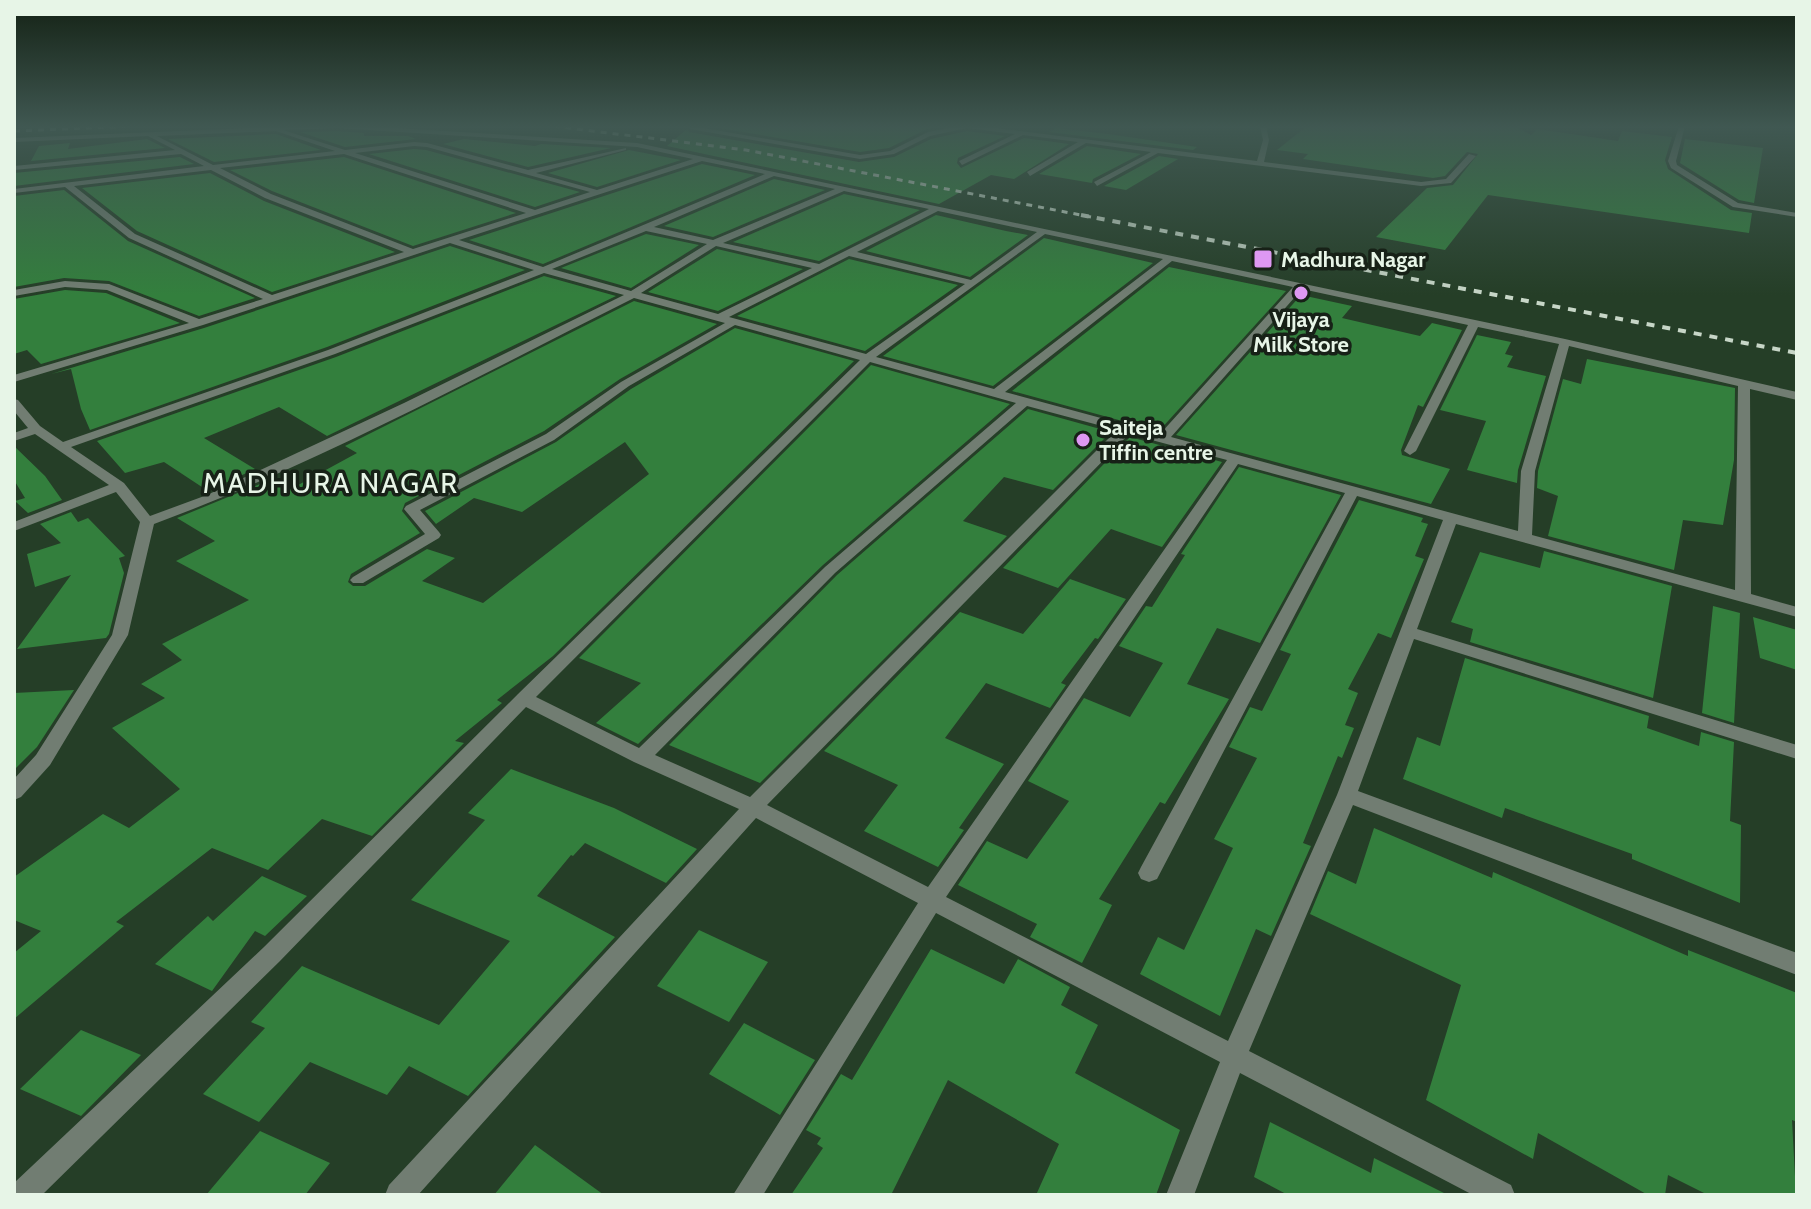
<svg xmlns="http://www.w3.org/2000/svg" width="1811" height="1209" viewBox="0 0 1811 1209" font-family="Cabin,sans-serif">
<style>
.building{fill:#337f3d}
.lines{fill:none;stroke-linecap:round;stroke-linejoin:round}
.street{fill:#717d72;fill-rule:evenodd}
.rail-far1{stroke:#c7d6c7;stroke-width:3;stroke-dasharray:6 6;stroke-linecap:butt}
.rail{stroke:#c7d6c7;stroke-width:4;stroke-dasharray:8 8;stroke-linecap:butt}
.poi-dot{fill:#de98f2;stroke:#172117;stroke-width:3}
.labels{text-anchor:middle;stroke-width:7;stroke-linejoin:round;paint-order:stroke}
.far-poi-label{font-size:22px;font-weight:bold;fill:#e7f5e7;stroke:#172117;text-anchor:start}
.neighbourhood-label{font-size:28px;letter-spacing:2px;fill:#e7f5e7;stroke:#172117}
</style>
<rect width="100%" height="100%" fill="#253e27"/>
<!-- building -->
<g class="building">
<path d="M708 126H916L939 127 927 129 889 148 860 152Z"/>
<path d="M1307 126H1514L1531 135 1537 129 1618 141 1622 131 1672 137 1665 160 1668 169 1731 210 1752 213 1749 233 1488 195 1445 250 1376 237 1427 188 1453 185 1478 154 1467 152 1445 176 1433 178 1303 159 1308 154 1277 150Z"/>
<path d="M1056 128 1108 134 1197 147 1193 150 1049 132Z"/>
<path d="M687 129 689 132 859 162 894 157 931 139 967 131 1005 136 958 158 957 163 961 168 1024 138 1069 144 1014 179 991 175 939 204 667 146Z"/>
<path d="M337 131 364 133V136H408L416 139 345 147 300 132Z"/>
<path d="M276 134 321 150 214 162 168 139Z"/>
<path d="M147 139 165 148 31 161 39 146 70 143 68 149Z"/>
<path d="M464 139 535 146 541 144 611 148 528 167 443 144Z"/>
<path d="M1685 139 1763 148 1754 203 1739 200 1680 163Z"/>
<path d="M1087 146 1141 154 1093 179 1092 183 1039 174Z"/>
<path d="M414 149 426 150 580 192 535 207 369 154Z"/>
<path d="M629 150 681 160 597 187 548 173Z"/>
<path d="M1159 156 1178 159 1126 190 1104 186Z"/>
<path d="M180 157 194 164 14 186V173Z"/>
<path d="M344 157 516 213 413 246 272 191 230 170Z"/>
<path d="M702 164 755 175 543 264 469 240Z"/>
<path d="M210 173 264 201 395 252 272 292 137 231 82 188Z"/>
<path d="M774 179 825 190 713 237 664 226Z"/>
<path d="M64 190 128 241 255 298 199 316 109 281 64 278 14 287V196Z"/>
<path d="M844 194 920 210 819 261 733 242Z"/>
<path d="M936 215 1006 231 1028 235 970 277 866 251Z"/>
<path d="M646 234 699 245 631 288 561 268Z"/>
<path d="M1044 238 1153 263 993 386 883 356Z"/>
<path d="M450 246 525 270 327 347 90 430 81 409 71 369 51 374 204 328Z"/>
<path d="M717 249 803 269 718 311 648 292Z"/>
<path d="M849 259 958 285 865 351 737 316Z"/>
<path d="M1169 267 1286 291 1159 431 1012 391Z"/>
<path d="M544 276 616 296 327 436 279 407 204 438 255 469 208 491 164 462 125 473 97 441 336 357Z"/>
<path d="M65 290 106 293 180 323 41 364 27 350 14 354V299Z"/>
<path d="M1301 295 1352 306 1342 318 1420 336 1432 323 1462 330 1423 407 1418 405 1401 450 1402 455 1450 469 1431 504 1176 435Z"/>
<path d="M634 301 717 324 620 379 544 431 405 503 402 511 420 533 351 574 348 582 353 586H365L427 549 455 558 422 581 483 603 649 474 625 442 522 512 474 498 436 524 425 511 556 442 631 389 735 328 854 361 553 656 497 700 502 703 455 741 464 743 372 836 322 819 268 870 212 848 116 922 124 926 14 1019V953L41 931 14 920V877L103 814 129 828 180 789 112 728 165 698 141 684 182 660 162 644 249 600 176 561 215 541 177 518 272 479 289 490 357 453 345 446Z"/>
<path d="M1477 335 1511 342 1505 354 1513 356 1507 367 1546 376 1518 470 1517 483 1467 470 1486 421 1440 410Z"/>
<path d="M1587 359 1735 388 1734 460 1723 525 1683 520 1674 570 1548 536 1558 496 1537 488 1538 471 1563 379 1581 384Z"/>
<path d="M871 365 1010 404 823 565 638 744 596 723 641 683 579 658Z"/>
<path d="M1028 409 1111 432 1053 490 1004 477 963 521 1007 536 760 783 669 745 837 575Z"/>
<path d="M1130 437 1222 462 1162 547 1111 529 1058 588 1003 568Z"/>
<path d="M14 446 45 476 62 500 28 513 15 501 25 498 14 480Z"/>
<path d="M1239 467 1341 495 1260 643 1217 628 1187 684 1229 699 1165 804 1160 802 1099 899 1112 905 1082 963 1030 937 1037 924 958 885 987 841 1027 859 1069 801 1028 781 1084 698 1130 717 1163 663 1119 646 1146 606 1152 607 1185 555 1181 554Z"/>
<path d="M1359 500 1423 518 1421 522 1428 524 1415 556 1424 559 1391 638 1378 633 1348 689 1358 693 1345 725 1354 728 1342 758 1338 756 1303 843 1311 846 1271 936 1256 929 1220 1016 1140 974 1158 937 1184 950 1233 848 1214 839 1257 758 1229 747 1250 707 1262 711 1291 654 1280 650Z"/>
<path d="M71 512 78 522 88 518 125 556 119 558 124 573 109 634 106 638 17 649 71 575 35 587 27 554 61 543 40 524Z"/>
<path d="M1544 551 1672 586 1653 698 1470 642 1473 629 1451 622 1480 552 1540 568Z"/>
<path d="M1070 579 1126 599 1098 639 1095 638 1061 683 1066 685 1050 708 986 683 945 738 1004 764 959 828 964 830 938 867 864 831 898 785 824 751 960 612 1023 634Z"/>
<path d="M1713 606 1740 613 1734 723 1702 713Z"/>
<path d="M1753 617 1797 630V670L1760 658Z"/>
<path d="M1465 658 1649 716 1647 728 1699 746 1701 732 1734 742 1730 821 1741 825 1740 903 1632 859V854L1505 808 1502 818 1403 779 1417 737 1440 746Z"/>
<path d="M74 690 37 747 14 770V693Z"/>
<path d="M511 769 614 808 697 849 666 883 585 843 573 856 571 855 537 896 615 937 468 1096 409 1066 387 1095 310 1062 259 1122 203 1094 265 1028 251 1022 302 966 439 1025 510 941 411 900 485 820 468 813Z"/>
<path d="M1374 828 1492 878 1493 872 1688 956V950L1797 993V1122L1792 1120 1796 1195H1708L1668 1175 1665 1195H1648L1538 1133 1533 1159 1426 1100 1461 985 1310 914 1328 871 1356 884Z"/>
<path d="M262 876 307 896 265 936 255 931 212 991 155 964 208 916 213 921Z"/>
<path d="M699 930 768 962 729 1022 657 986Z"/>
<path d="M931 949 1004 984 1018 959 1070 987 1061 1005 1098 1025 1075 1073 1180 1130 1156 1195H1036L1059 1144 948 1080 891 1195H791L823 1148 817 1144 821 1138 806 1130 841 1074 852 1080Z"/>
<path d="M744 1023 815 1060 780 1115 709 1074Z"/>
<path d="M81 1030 141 1055 81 1116 20 1089Z"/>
<path d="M1270 1122 1371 1173 1374 1158 1448 1195H1288L1254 1177Z"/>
<path d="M260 1131 330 1163 305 1195H206Z"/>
<path d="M535 1145 604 1195H494Z"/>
</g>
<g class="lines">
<!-- street -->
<g class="street">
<path d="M298 126H364L637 143 1565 339 1797 392V400L1750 389 1751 594 1797 607V617L1456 524 1417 629 1797 745V759L1414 639 1358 791 1797 953V975L1353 805 1249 1051 1511 1185 1515 1195H1473L1240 1073 1194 1195H1166L1220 1062 936 913 763 1195H733L918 903 756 818 418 1195H385L389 1185 739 809 634 762 526 707 280 961 42 1195H14V1183L264 947 518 694 860 360 735 325 629 386 554 440 420 510 439 532 441 535 439 538 363 583H353L350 580 353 577 425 534 404 509 406 506 546 434 621 382 725 323 634 298C476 377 319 463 154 524L128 635 50 765 21 797 14 800V779L36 755 112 635 140 522 116 492 14 531V522L109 485 35 434 14 441V433L28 428 14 411V399L18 400 40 426 63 442 328 350 534 270 450 243 203 325 14 382V375L189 323 107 290 65 287 14 296V290L65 281 109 284 199 319 263 299 129 238 65 187 14 193V189L204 166 181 154 14 170V166L175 150 148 136 14 142V138ZM337 128 637 147 693 159 597 190 536 173 626 150V148L528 170 427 143 414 142 345 150 283 130ZM276 131 335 151 213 165 157 136ZM414 146 427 147 590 192 535 210 355 153ZM344 154 526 213 413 249 271 194 220 168ZM702 161 765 174 543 267 459 240ZM211 170 265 198 404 252 272 295 135 234 74 186ZM774 176 835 189 713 240 654 227ZM844 191 929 209 819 264 723 243ZM938 211 1037 232 971 280 857 252ZM646 231 707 244 631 291 552 269ZM1045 234 1163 259 994 389 876 357ZM716 246 812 268 718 314 641 293ZM849 256 965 284 866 354 729 317ZM1172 261 1293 287 1160 434 1005 392ZM544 273 624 295 404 403 207 495 150 516 124 483 71 447 335 354ZM1302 289 1468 325 1404 451 1410 455 1416 451 1478 327 1559 344 1521 471 1518 531 1171 437ZM1569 346 1738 386 1735 590 1532 535 1535 471ZM870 362 1016 403 825 567 639 748 536 697ZM1027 406 1117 430 750 797 655 755 835 573ZM1129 434 1227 460 928 887 767 805ZM1238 464 1345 493 1141 867 1138 873 1141 879 1149 882 1157 879 1357 496 1443 520 1337 795 1228 1041 946 897Z"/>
<path d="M692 126 860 155 890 151 928 132 959 126H980L1257 161 1263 140 1260 126H1266L1269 140 1264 162 1421 182 1446 179 1469 154 1476 156 1451 183 1421 186 1158 153 1097 186 1094 182 1151 152 1086 143 1030 176 1027 172 1078 142 1023 135 962 165 959 161 1015 134 967 128 930 136 894 154 860 159 690 129Z"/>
<path d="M1679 126H1685L1676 161 1677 165 1738 203 1797 213V217L1733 207 1671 168 1668 161Z"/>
</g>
<!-- rail-far1 -->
<g class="rail-far1">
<path d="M553 126 746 150 1091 217"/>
<path d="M14 131 131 126"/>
</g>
<!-- rail -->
<path class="rail" d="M1081 215 1797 353"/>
</g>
<!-- sky -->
<linearGradient id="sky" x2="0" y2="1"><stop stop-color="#142215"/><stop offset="0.43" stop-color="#405852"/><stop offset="1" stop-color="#405852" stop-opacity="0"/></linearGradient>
<rect width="1811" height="295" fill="url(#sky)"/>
<!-- markers -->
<g class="poi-dot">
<rect x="1253" y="249" width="20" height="20" rx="4"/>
<circle cx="1301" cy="293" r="8"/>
<circle cx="1083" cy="440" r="8"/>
</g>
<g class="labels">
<!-- far-poi labels -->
<g class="far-poi-label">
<text x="1281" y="267">Madhura Nagar</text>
<text x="1301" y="327" text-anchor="middle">Vijaya<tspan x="1301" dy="25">Milk Store</tspan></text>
<text x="1099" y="435">Saiteja<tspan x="1099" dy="25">Tiffin centre</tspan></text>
</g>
<!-- neighbourhood labels -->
<g class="neighbourhood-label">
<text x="331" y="493">MADHURA NAGAR</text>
</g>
</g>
<!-- border -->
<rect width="1811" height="1209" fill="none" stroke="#e7f5e7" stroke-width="32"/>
</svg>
